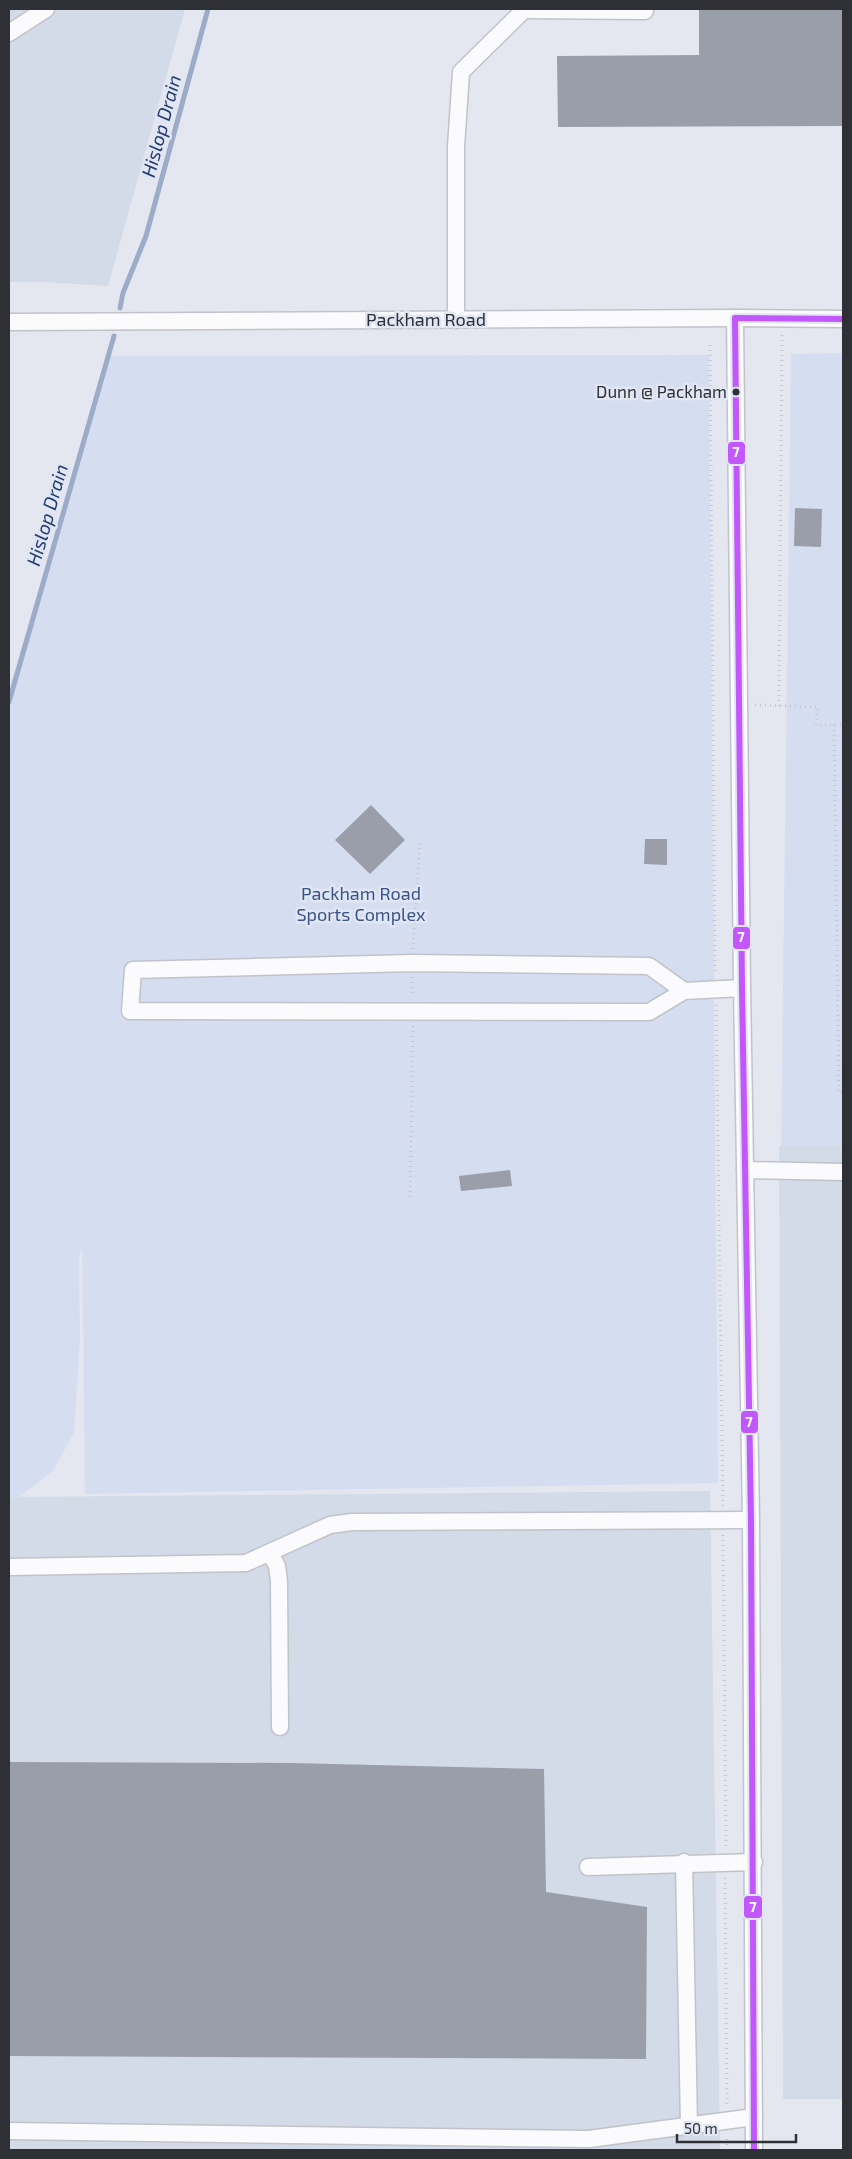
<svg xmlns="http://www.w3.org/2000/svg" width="852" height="2159" viewBox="0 0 852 2159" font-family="'Exo 2',sans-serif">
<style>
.built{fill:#d3dae8}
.green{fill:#d5def1}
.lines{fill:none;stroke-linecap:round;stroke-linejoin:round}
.stream{stroke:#9cabc8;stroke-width:5}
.building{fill:#999ea8}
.minor-casing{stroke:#c1c3c9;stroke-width:19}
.path{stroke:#c6c8ca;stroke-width:3;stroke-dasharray:1 4;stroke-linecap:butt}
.minor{stroke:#fbfbfd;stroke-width:16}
.bus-1-casing{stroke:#e0e6f3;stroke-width:10}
.bus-1{stroke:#c257fc;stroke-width:6}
.bus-dot{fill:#2e3035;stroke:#e0e6f3;stroke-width:2}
.labels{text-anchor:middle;stroke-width:5;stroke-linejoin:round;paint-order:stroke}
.bus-label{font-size:17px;fill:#2e3035;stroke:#e0e6f3;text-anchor:end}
.street-label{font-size:18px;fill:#2e3035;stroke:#e0e6f3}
.park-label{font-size:18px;fill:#3a5488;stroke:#e0e6f3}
.water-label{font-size:19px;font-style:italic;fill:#233b6d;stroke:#e0e6f3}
.line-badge{stroke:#e0e6f3;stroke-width:2}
.badge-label{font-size:14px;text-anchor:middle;font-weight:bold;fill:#fff}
</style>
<rect width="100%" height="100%" fill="#e4e7ef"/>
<!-- built -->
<g class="built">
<path d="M9 9H185L108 286 45 282H9Z"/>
<path d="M779 1146H843V2099H783Z"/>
<path d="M710 1491 720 2150H9V1497Z"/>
</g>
<!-- green -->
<g class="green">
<path d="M843 353V1146H781L791 354Z"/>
<path d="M709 355 718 1483 85 1494 82 1245 79 1260 80 1340 74 1432 54 1470 15 1500H9V688L110 356Z"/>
</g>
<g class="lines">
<!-- stream -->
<g class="stream">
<path d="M120 308 123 293 146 236 208 9"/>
<path d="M9 702 114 336"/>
</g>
</g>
<!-- building -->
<g class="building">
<path d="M699 9H843V126L558 127 557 56 699 55Z"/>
<path d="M795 508 822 509 821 547 794 546Z"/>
<path d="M371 805 405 840 370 874 335 840Z"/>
<path d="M645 839H667V865L644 864Z"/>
<path d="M510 1170 512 1186 461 1191 459 1176Z"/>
<path d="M9 1762 291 1763 544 1769 546 1892 647 1907 646 2059 9 2056Z"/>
</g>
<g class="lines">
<defs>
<g id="minor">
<path d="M525 10 645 11V9"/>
<path d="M9 33 46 9"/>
<path d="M735 318 742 988 751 1520 754 2150"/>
<path d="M456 320V147L461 72 525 9"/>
<path d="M9 322 735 318 843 319"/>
<path d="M684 991 649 966 412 963 133 970 130 1011 649 1012 684 991 742 988"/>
<path d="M745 1170 843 1172"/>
<path d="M270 1553 277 1566 279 1581 280 1727"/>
<path d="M9 1567 246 1563 330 1525 352 1522 751 1520"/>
<path d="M684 1862 689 2126"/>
<path d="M588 1867 754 1862"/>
<path d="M9 2131 589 2139 754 2117"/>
</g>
</defs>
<!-- minor casing -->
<use href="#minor" class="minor-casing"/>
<!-- path -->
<g class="path">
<path d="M710 345 715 974"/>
<path d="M755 705 818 707 816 725H843"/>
<path d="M779 706 782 334"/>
<path d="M834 725 839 1093H843"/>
<path d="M413 949 420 843"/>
<path d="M412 977 413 996"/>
<path d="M716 1005 723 1506"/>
<path d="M410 1197 413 1025"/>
<path d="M723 1535 726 1849"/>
<path d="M725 1878 727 2106"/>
<path d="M727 2150V2135"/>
</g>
<!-- minor -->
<use href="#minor" class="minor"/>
<defs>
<path id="bus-1" d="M754 2150 751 1520 742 988 735 318 843 319"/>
</defs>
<!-- bus-1 casing -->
<use href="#bus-1" class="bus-1-casing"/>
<!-- bus-1 -->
<use href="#bus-1" class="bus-1"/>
</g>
<!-- markers -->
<circle class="bus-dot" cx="736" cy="392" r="4.5"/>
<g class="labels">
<!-- bus labels -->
<g class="bus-label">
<text x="727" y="398">Dunn @ Packham</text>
</g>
<!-- street labels -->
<g class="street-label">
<text x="426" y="326">Packham Road</text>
</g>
<!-- park labels -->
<g class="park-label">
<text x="361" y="900">Packham Road<tspan x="361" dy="21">Sports Complex</tspan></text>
</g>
<!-- water labels -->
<g class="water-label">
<text transform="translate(161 126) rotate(-75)" y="7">Hislop Drain</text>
<text transform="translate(47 515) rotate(-74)" y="7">Hislop Drain</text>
</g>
</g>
<g class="line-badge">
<rect x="727" y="441" width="19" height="24" rx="5" fill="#c257fc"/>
<rect x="732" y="926" width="19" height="24" rx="5" fill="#c257fc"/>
<rect x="740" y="1410" width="19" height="24" rx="5" fill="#c257fc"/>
<rect x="743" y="1895" width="20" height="24" rx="5" fill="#c257fc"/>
</g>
<g class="badge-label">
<text x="736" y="457">7</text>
<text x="741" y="942">7</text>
<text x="749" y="1427">7</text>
<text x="753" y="1912">7</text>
</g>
<!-- border -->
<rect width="852" height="2159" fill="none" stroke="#2e3035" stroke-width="20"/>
<!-- scale -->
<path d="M677 2134v8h119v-8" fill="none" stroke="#2e3035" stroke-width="2.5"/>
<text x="684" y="2134" font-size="15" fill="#2e3035" stroke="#e0e6f3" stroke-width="4" paint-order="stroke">50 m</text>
</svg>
